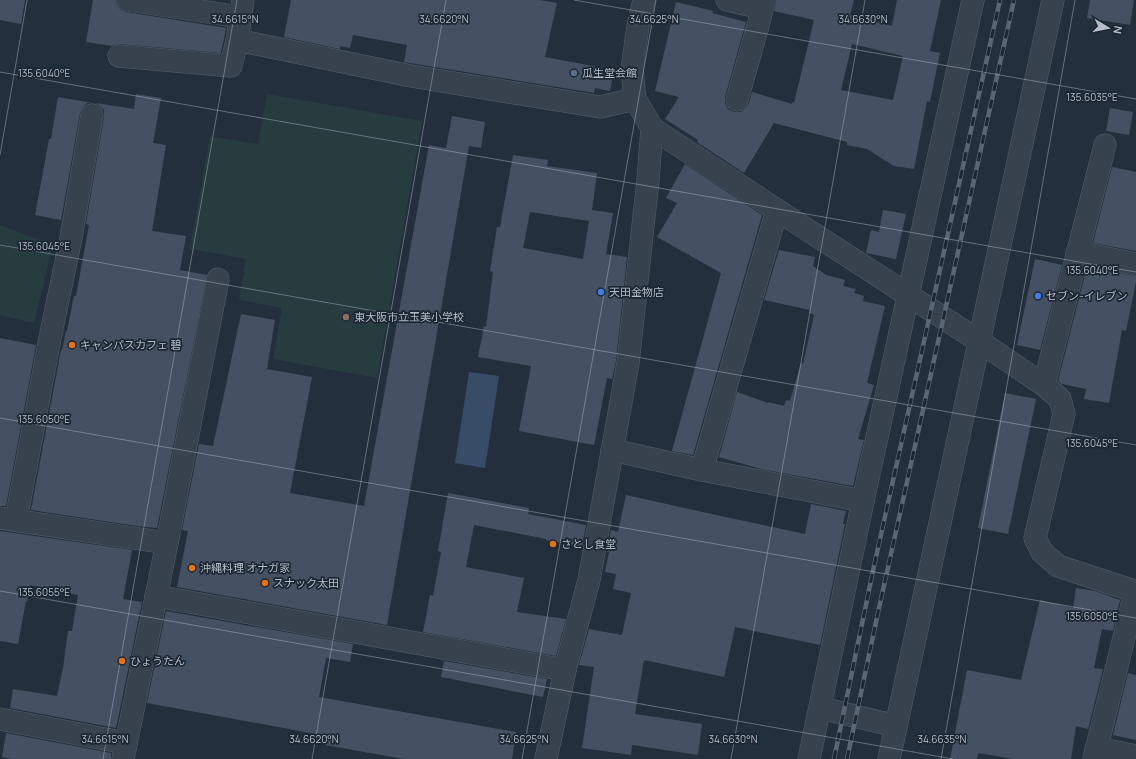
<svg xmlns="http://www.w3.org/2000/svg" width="1136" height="759" viewBox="0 0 1136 759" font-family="Manrope,'Noto Sans JP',sans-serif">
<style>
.green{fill:#263c3f}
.water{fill:#394c67}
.building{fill:#455162;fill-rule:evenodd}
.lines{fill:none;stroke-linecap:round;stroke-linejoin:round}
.minor-casing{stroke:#565f6c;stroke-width:23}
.minor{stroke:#38414e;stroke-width:22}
.rail-casing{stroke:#5a6575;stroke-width:4.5}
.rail{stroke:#1d2633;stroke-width:3;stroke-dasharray:9;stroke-linecap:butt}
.ticks{fill:none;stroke:#b4bcc9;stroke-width:1;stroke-opacity:0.45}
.service-dot{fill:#5c6f8a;stroke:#1d2633;stroke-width:1.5}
.shop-dot{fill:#3f7fe0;stroke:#1d2633;stroke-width:1.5}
.education-dot{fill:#8d6e63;stroke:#1d2633;stroke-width:1.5}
.food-dot{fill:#e8710a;stroke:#1d2633;stroke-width:1.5}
.labels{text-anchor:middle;stroke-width:3.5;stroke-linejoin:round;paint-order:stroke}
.poi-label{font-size:11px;fill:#b4bcc9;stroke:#1d2633;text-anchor:start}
.ticks-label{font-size:10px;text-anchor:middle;fill:#b4bcc9;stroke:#1d2633;stroke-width:3.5;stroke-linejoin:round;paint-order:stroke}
</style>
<rect width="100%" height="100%" fill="#242f3e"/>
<!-- green -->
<g class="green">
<path d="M267 94 422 121 377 378 273 359 282 308 239 300 246 259 190 249 210 136 258 144Z"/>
<path d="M0 225 53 245 34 323 0 315Z"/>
</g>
<!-- water -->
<path class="water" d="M469 372 499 376 485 468 455 463Z"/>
<!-- building -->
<g class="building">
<path d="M0 0H25L21 24 0 20Z"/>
<path d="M93 0H116L117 5 120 9 126 12 226 28 221 53 120 44 114 45 112 46 86 42Z"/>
<path d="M291 0H539L557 3 545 57 614 70 610 91 595 88 594 93 404 62 407 45 353 35 350 48 340 46V49L284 37Z"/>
<path d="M776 0H854L850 15 892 26 897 0H941L930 51 940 53 930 102 927 101 914 169 894 166 867 149 847 145V142L774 123 744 173 697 142 698 140 665 119 679 97 655 91 676 2 713 11 712 13 746 22 725 97V103L728 109 734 112H740L745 109 749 103 752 92 792 104V102L794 103 814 20 774 11ZM852 44 903 56 893 100 841 90Z"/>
<path d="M1090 0H1134L1130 25 1087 18Z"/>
<path d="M136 94 161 98 153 143 166 145 152 231 186 236 180 270 207 275 157 528 137 526 31 510 61 350H62L66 331H67L74 296H76L89 225 86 224 104 117V110L100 106 96 103 134 109Z"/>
<path d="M58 97 92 103H87L83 107 80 113 61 220 35 215 49 139H51Z"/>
<path d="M1110 108 1133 112 1129 135 1106 131Z"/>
<path d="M452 116 485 122 481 148 469 146 387 625 177 587 188 531 182 530 199 444 213 446 241 314 275 320 267 369 312 377 290 493 364 506 429 145 446 148Z"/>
<path d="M513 155 548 160 547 166 597 173 592 210 613 213 606 254 627 257 616 361 612 379 607 378 594 445 519 431 531 366 478 357 484 326 486 327 493 272 490 271 497 227H500ZM530 212 589 221 583 259 523 248Z"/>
<path d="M685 164 762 215 693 455 672 451 721 273 657 237 677 203 666 198Z"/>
<path d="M1112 167 1136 172V251L1093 243Z"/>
<path d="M883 210 906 214 896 259 866 253 871 230 879 232Z"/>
<path d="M779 250 815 257 813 266 826 275 845 280 843 286 856 289 854 293 864 296 863 301 885 306 867 383 874 385 858 439 864 440 853 486 761 469 719 457 737 392 768 403V402L784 406 786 400 790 401 801 363 803 364 814 315 809 313 810 310 764 300Z"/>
<path d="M1035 259 1062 265 1040 350 1017 345Z"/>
<path d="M1087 267 1136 276V282L1126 331 1122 330 1109 403 1084 399 1086 389 1062 384 1058 381Z"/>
<path d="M0 338 36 345 6 506H0Z"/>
<path d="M1005 393 1036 399 1008 534 978 528Z"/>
<path d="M448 493 529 508 528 514 586 525 582 547 546 540V539L474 525 466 567 524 578 517 612 566 619 556 656 423 632 430 595 433 596 441 552 438 551Z"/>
<path d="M626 495 698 511 805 534 811 504 846 511 843 524H845L820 645 735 627 724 677 644 660 635 714 702 724 698 755 632 745 631 755 582 748 594 667 579 665 589 629 622 635 631 593 613 589 616 574 605 572 609 552H607L611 530 618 532Z"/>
<path d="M0 531 132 550 123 599 142 602 116 728 10 708 13 689 57 696 63 668 68 631H72L78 595 30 585 27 602 26 601 18 644 0 641Z"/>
<path d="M1076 588 1095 591 1120 600 1113 631 1102 629 1094 668 1103 669 1088 729 1076 726 1071 759H1013L978 753 977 759H950L967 670 1021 680 1040 600 1073 608Z"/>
<path d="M166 611 353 644 350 662 326 658 319 697 516 732 512 759H404L325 745 327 736 147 703Z"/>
<path d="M444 661 547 679 543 697 441 677Z"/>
<path d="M1128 673 1136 675V740L1113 735Z"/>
<path d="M6 733 111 753V759H12L2 757Z"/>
</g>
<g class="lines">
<defs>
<g id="minor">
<path d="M128 0 240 17"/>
<path d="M644 0 638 26 632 69 635 99 652 128 777 210 979 341 1044 385 1060 399 1064 414 1035 538 1042 552 1058 566 1131 590 1134 597 1094 759"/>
<path d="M727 0 762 8"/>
<path d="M237 40 411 76 600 107 635 99"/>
<path d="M119 56 231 66 237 40 243 0"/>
<path d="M737 100 759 22 764 0"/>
<path d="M1077 252 1136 264"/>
<path d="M1044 385 1105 145"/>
<path d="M612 450 702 470 777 210"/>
<path d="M702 470 863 501"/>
<path d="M0 518 167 543"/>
<path d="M16 520 50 338 71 238 92 115"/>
<path d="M156 596 565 670"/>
<path d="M821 708 896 726"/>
<path d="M0 719 126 743"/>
<path d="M1096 748 1136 756"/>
<path d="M123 759 167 543 218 279"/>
<path d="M546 759 565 670 589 580 628 363 648 180 652 128"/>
<path d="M809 759 863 501 973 0"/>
<path d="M889 759 1053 0"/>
</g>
</defs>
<!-- minor casing -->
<use href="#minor" class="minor-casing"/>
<!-- minor -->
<use href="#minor" class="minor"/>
<defs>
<g id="rail">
<path d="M834 759 874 566 1000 0"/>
<path d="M847 759 879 608 1014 0"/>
</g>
</defs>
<!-- rail casing -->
<use href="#rail" class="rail-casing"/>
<!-- rail -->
<use href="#rail" class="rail"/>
</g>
<!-- ticks -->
<path class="ticks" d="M574 0 1136 99M0 72 1136 272M0 155 27 0M0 245 1136 445M0 418 1136 618M0 591 953 759M103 759 237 0M312 759 446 0M522 759 656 0M731 759 865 0M941 759 1075 0"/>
<!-- markers -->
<circle class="service-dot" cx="574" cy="73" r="4"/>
<g class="shop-dot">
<circle cx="601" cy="292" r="4"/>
<circle cx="1038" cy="296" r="4"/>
</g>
<circle class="education-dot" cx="346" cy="317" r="4"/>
<g class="food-dot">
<circle cx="72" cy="345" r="4"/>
<circle cx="553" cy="544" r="4"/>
<circle cx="192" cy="568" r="4"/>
<circle cx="265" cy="583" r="4"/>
<circle cx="122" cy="661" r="4"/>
</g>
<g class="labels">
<!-- poi labels -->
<g class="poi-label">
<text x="582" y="77">瓜生堂会館</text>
<text x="609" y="296">天田金物店</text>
<text x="1046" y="300">セブン-イレブン</text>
<text x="354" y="321">東大阪市立玉美小学校</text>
<text x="80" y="349">キャンパスカフェ 碧</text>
<text x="561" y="548">さとし食堂</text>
<text x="200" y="572">沖縄料理 オナガ家</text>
<text x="273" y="587">スナック太田</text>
<text x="130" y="665">ひょうたん</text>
</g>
</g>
<g class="ticks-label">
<text x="235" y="23">34.6615°N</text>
<text x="444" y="23">34.6620°N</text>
<text x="654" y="23">34.6625°N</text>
<text x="863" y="23">34.6630°N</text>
<text x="44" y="77">135.6040°E</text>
<text x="1092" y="101">135.6035°E</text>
<text x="44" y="250">135.6045°E</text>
<text x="1092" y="274">135.6040°E</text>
<text x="44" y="423">135.6050°E</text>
<text x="1092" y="447">135.6045°E</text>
<text x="44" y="596">135.6055°E</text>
<text x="1092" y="620">135.6050°E</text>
<text x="105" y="743">34.6615°N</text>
<text x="314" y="743">34.6620°N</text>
<text x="524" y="743">34.6625°N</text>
<text x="733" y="743">34.6630°N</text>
<text x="942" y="743">34.6635°N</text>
</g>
<!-- north arrow -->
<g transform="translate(1108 28) rotate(100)" stroke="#1d2633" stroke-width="3" paint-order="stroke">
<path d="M0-3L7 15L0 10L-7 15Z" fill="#b4bcc9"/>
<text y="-6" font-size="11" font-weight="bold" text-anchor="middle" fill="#b4bcc9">N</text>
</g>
</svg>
